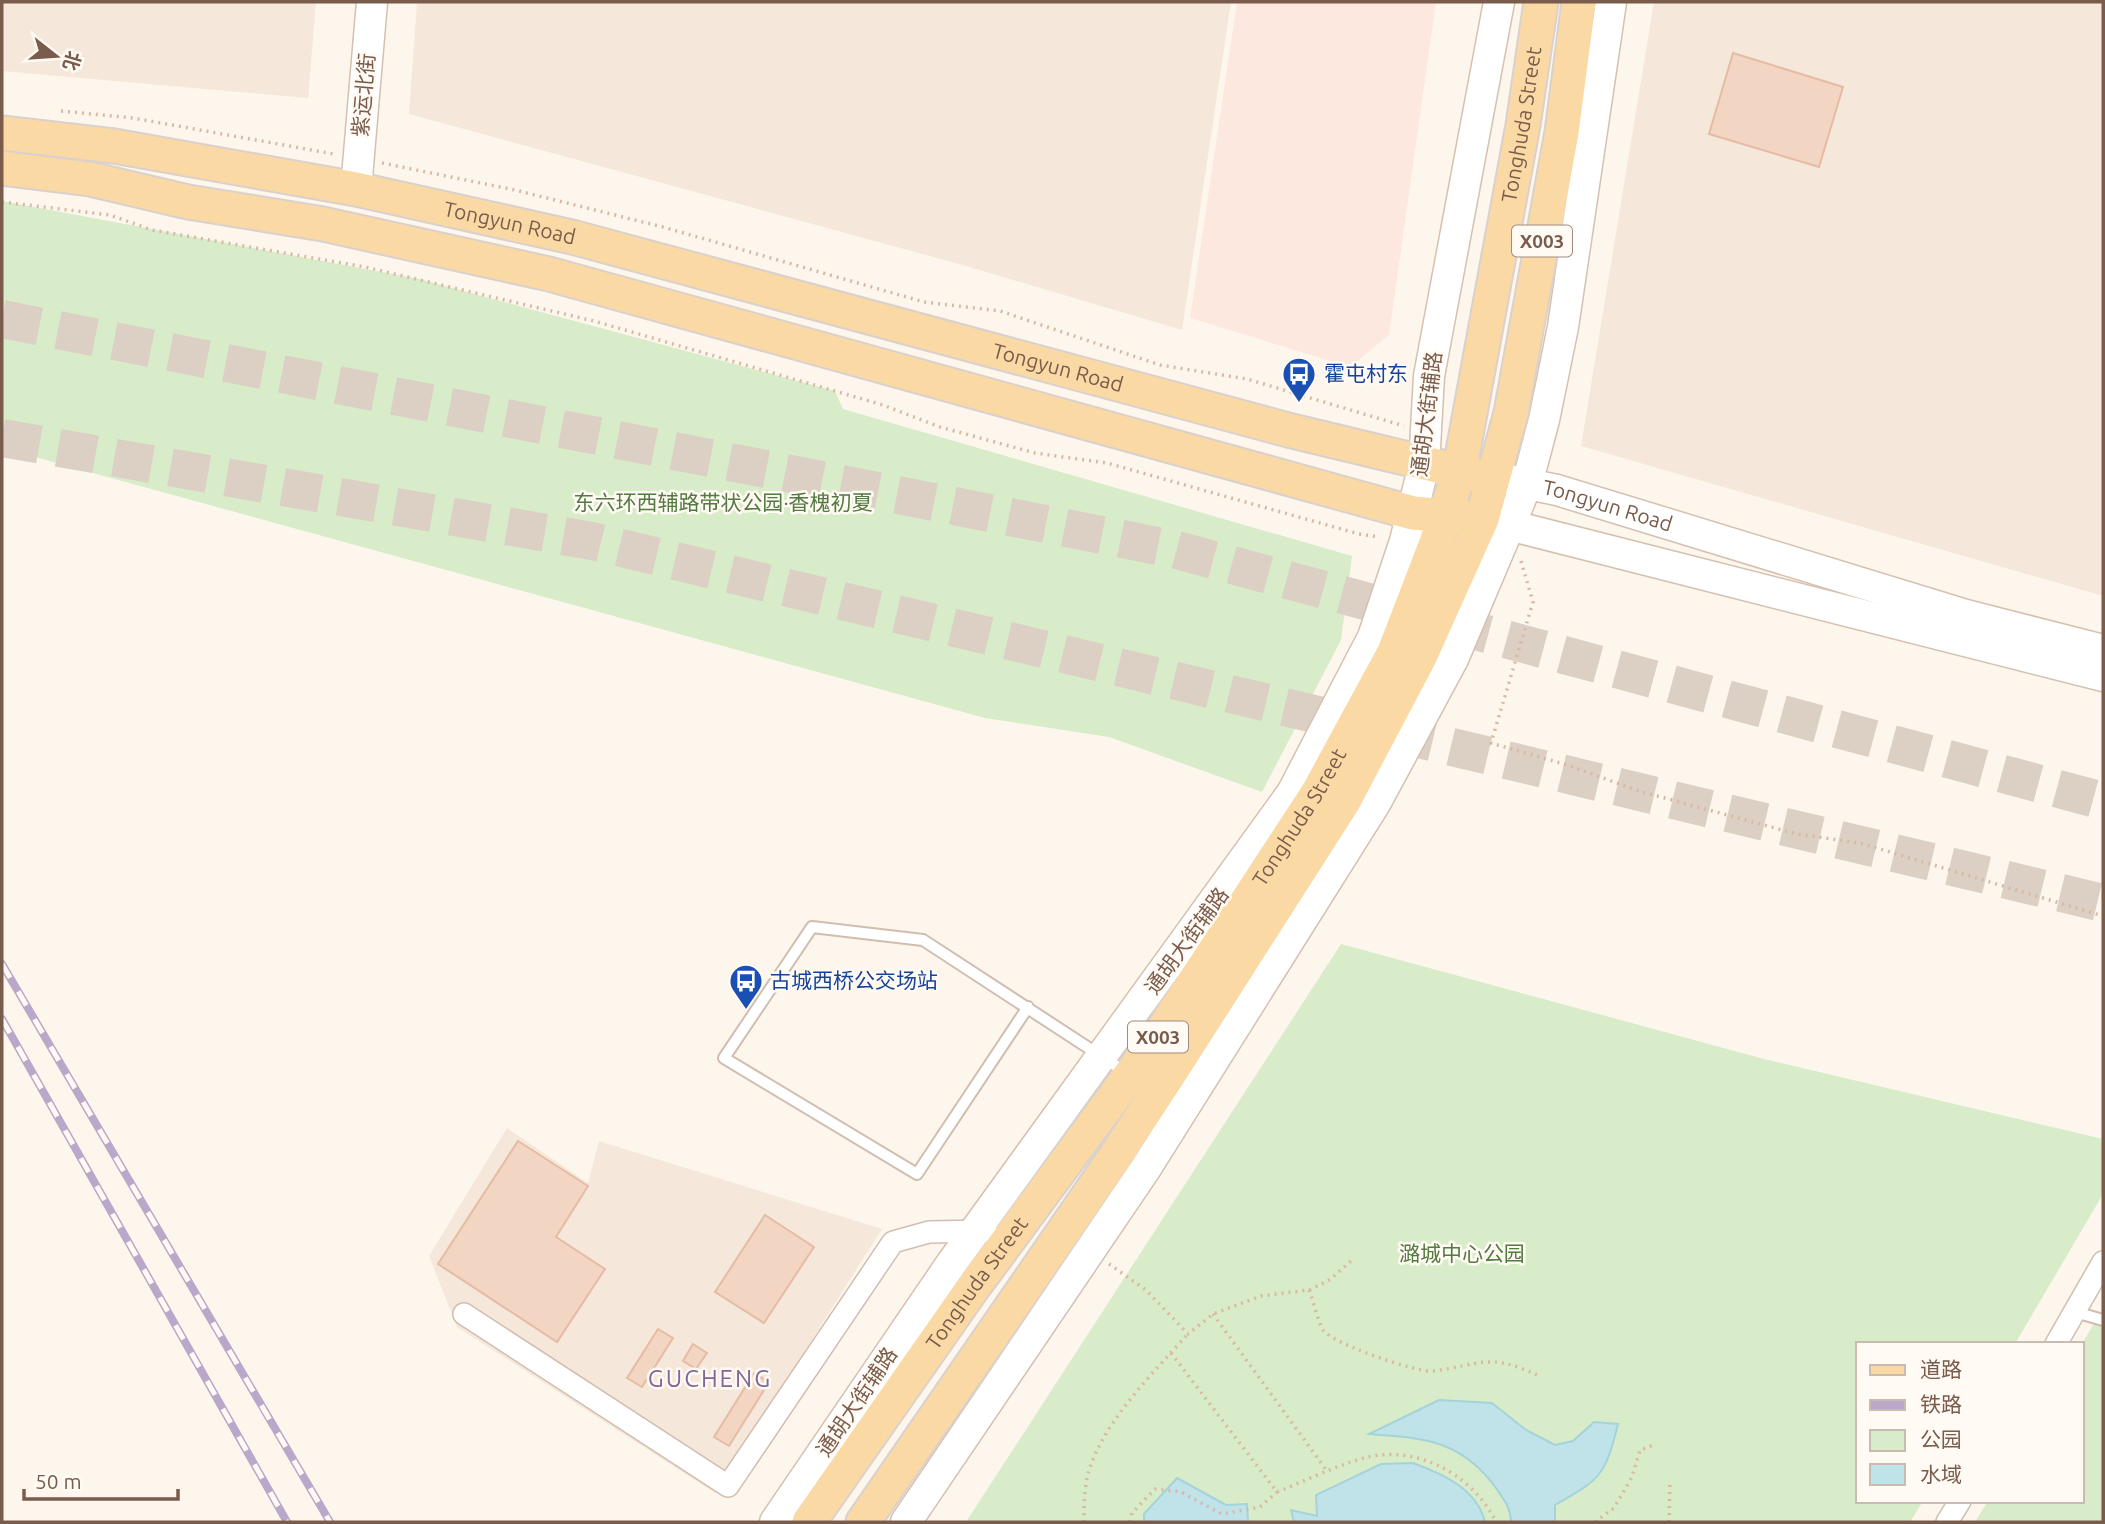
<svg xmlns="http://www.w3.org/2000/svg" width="2105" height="1524" viewBox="0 0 2105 1524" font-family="Ubuntu,'Noto Sans SC',sans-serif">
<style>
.residential{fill:#f5e8da}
.commercial{fill:#fde8e0}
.green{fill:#d8ecc9}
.water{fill:#bfe3e8;stroke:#a5d3da;stroke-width:2}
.building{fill:#f3d5c3;stroke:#e6bba3;stroke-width:2}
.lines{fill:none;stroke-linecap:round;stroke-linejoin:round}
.highway-tunnel{stroke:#dcd0c4;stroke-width:38;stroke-dasharray:38 19;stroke-linecap:butt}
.lane-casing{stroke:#d1beb0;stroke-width:14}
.street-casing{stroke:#d1beb0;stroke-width:24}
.secondary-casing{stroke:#d6c0b0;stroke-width:33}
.primary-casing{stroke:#dad1cd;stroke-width:37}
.path{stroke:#d9b8a5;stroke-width:3.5;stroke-dasharray:2 5;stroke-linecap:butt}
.lane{stroke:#fff;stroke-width:10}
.street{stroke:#fff;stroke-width:21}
.secondary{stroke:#fff;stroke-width:30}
.primary{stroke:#fbd9a5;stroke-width:33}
.rail-casing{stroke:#b9a8c9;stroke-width:8}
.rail{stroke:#fffaf3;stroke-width:5;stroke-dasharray:16;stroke-linecap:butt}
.labels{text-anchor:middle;stroke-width:5;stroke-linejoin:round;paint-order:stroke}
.shield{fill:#fffaf3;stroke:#a28b7f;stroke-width:2}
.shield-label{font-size:19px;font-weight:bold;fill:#7a5c4d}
.street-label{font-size:21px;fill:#7a5c4d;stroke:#fffaf3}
.transit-label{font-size:21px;fill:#164399;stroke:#fffaf3;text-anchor:start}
.park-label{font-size:21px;fill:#537a41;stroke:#fffaf3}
.quarter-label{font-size:24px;letter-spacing:2px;fill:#846695;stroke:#fffaf3}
</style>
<rect width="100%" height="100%" fill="#fdf6ec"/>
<!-- residential -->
<g class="residential">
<path d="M2 2H316L308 98 2 71Z"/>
<path d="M417 2H1231L1182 330 959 264 409 114Z"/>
<path d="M1654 2H2103V596L1581 446Z"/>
<path d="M507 1128 588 1183 599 1141 882 1229 715 1493 457 1327 429 1256Z"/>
</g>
<!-- commercial -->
<path class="commercial" d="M1237 2H1436L1389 335 1350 367 1190 318Z"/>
<!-- green -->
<g class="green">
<path d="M2 201 419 279 835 391 843 409 1352 556 1341 640 1262 792 1109 737 985 718 2 448Z"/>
<path d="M1341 944 1764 1059 2103 1139V1194L2015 1344H1858V1501H1923L1910 1522H966Z"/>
<path d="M2103 1308V1522H1975L1988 1501H2082V1344Z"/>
</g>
<!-- water -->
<g class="water">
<path d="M1439 1400 1492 1403 1526 1430 1555 1445 1573 1441 1594 1422 1618 1424C1605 1476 1601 1479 1555 1505V1522H1511C1511 1508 1504 1500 1496 1488 1461 1440 1424 1438 1369 1434Z"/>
<path d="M1413 1463C1443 1474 1477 1489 1485 1522H1294L1291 1510 1317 1516 1316 1495 1381 1464Z"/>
<path d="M1177 1478 1226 1505 1247 1504 1248 1522H1144V1514Z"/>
</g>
<!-- building -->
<g class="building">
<path d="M1733 53 1843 87 1819 167 1709 134Z"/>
<path d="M518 1141 588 1186 556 1237 605 1269 557 1342 438 1264Z"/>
<path d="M765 1215 814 1247 764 1323 715 1292Z"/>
<path d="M658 1329 673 1338 642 1387 627 1378Z"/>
<path d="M693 1344 707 1353 696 1369 683 1361Z"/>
<path d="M754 1373 769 1382 729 1446 714 1437Z"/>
</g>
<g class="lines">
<!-- highway-tunnel -->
<g class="highway-tunnel">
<path d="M2 319 1173 549 2103 801"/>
<path d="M2 438 592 541 2103 903"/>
</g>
<defs>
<g id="lane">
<path d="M1028 1007 917 1174 724 1058 812 927 923 940 1127 1073"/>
<path d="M2075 1312 2103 1320"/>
</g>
<g id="street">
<path d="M464 1314 728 1486 893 1242 929 1232 986 1231"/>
<path d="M2056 1344 2103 1262"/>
<path d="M1947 1522 1960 1501"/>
</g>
<g id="secondary">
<path d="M356 189 372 2"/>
<path id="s1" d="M1508 480 1557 490 1966 615 2103 650"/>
<path d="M1493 521 2103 676"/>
<path d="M775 1522 951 1264 1292 793 1373 637 1405 541 1424 465 1429 376 1499 2"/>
<path d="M906 1522 1146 1168 1376 802 1453 659 1527 484 1544 420 1563 327 1611 2"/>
</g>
<g id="primary">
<path id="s2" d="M2 133 114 146 356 189 572 237 1288 430 1479 476"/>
<path d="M2 168 90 179 188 202 323 224 549 274 1413 513 1468 518"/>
<path id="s3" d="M809 1522 972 1289 1159 1036 1318 792 1394 652 1436 543 1459 473 1523 125 1541 2"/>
<path d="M863 1522 1119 1151 1174 1067 1344 801 1420 657 1482 519 1511 413 1562 132 1579 2"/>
</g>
</defs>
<!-- lane casing -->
<use href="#lane" class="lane-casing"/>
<!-- street casing -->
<use href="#street" class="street-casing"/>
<!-- secondary casing -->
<use href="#secondary" class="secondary-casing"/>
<!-- primary casing -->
<use href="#primary" class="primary-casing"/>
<!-- path -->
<g class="path">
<path d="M61 111 133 118 334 154"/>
<path d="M382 163 515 190 663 227 924 302 1000 311 1160 365 1247 379 1404 426"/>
<path d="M2 202 110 215 152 230 365 267 594 321 883 405 940 427 1035 453 1107 463 1359 534 1380 537"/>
<path d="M1521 561 1533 602 1491 743 1567 765 1639 791 1797 834 1860 843 2103 916"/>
<path d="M1109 1264 1146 1290 1188 1334 1213 1314 1261 1296 1309 1290 1331 1279 1353 1259"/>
<path d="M1309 1290C1314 1302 1317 1319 1323 1330 1331 1343 1417 1373 1433 1371 1481 1365 1487 1352 1537 1375"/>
<path d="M1213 1314 1327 1471"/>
<path d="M1171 1353 1277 1492C1307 1480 1337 1465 1368 1457 1420 1445 1474 1477 1496 1522"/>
<path d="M1084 1522C1084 1510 1084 1497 1086 1484 1094 1431 1153 1373 1188 1334"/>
<path d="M1130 1522 1132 1513 1155 1489 1181 1492 1222 1514 1260 1507 1277 1492"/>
<path d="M1595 1522 1614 1508 1632 1477 1640 1450 1656 1444"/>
<path d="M1669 1522 1670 1480"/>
</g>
<!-- lane -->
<use href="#lane" class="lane"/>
<!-- street -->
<use href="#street" class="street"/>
<!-- secondary -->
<use href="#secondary" class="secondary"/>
<!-- primary -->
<use href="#primary" class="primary"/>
<defs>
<g id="rail">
<path d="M2 964 330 1522"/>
<path d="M2 1019 287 1522"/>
</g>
</defs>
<!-- rail casing -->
<use href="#rail" class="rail-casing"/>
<!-- rail -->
<use href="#rail" class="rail"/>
</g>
<!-- icons -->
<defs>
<symbol id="bus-pin" viewBox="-11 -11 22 30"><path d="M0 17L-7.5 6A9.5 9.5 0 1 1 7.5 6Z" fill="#1a4fb4" stroke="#fffaf3"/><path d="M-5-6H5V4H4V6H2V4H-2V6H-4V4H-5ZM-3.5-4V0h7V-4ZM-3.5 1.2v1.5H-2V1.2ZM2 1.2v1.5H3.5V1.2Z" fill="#fff"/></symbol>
</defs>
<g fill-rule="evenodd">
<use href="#bus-pin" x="1280" y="355" width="38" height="52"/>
<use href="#bus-pin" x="727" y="962" width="38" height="52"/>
</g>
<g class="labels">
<!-- shield labels -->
<g class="shield">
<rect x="1512" y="225.5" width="60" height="31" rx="5"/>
<rect x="1128" y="1021.5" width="60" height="31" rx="5"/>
</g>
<g class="shield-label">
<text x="1542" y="248">X003</text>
<text x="1158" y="1044">X003</text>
</g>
<!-- street labels -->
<g class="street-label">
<text transform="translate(364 95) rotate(-85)" y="7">紫运北街</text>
<text dy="7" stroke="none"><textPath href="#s3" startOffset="1594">Tonghuda Street</textPath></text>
<text dy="7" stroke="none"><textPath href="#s2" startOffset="516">Tongyun Road</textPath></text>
<text dy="7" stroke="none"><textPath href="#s2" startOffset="1083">Tongyun Road</textPath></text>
<text transform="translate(1427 414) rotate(-83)" y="7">通胡大街辅路</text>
<text dy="7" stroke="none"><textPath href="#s1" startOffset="103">Tongyun Road</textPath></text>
<text dy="7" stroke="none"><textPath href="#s3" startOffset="859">Tonghuda Street</textPath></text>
<text transform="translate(1187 941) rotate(-54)" y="7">通胡大街辅路</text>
<text dy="7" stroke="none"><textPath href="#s3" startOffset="292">Tonghuda Street</textPath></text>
<text transform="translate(857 1402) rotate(-56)" y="7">通胡大街辅路</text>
</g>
<!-- transit labels -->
<g class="transit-label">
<text x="1324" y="381">霍屯村东</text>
<text x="770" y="988">古城西桥公交场站</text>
</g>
<!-- park labels -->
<g class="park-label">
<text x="723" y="510">东六环西辅路带状公园·香槐初夏</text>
<text x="1462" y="1261">潞城中心公园</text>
</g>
<!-- quarter labels -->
<g class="quarter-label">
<text x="710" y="1387">GUCHENG</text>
</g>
</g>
<!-- border -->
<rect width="2105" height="1524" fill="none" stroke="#7a5c4d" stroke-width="7"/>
<!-- legend -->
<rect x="1856" y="1342" width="228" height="161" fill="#fffaf3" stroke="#cabbb1" stroke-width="2"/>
<rect x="1870" y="1365" width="35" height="10" fill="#fbd9a5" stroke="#cabbb1" stroke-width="2"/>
<text x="1920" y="1377" font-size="21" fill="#7a5c4d">道路</text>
<rect x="1870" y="1400" width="35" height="10" fill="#b9a8c9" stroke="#cabbb1" stroke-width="2"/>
<text x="1920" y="1412" font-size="21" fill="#7a5c4d">铁路</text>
<rect x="1870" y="1430" width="35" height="21" fill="#d8ecc9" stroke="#cabbb1" stroke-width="2"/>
<text x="1920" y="1447" font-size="21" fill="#7a5c4d">公园</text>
<rect x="1870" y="1464" width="35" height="21" fill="#bfe3e8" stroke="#cabbb1" stroke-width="2"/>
<text x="1920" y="1482" font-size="21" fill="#7a5c4d">水域</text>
<!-- north arrow -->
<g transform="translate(56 56) rotate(107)" stroke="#fffaf3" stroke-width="5" paint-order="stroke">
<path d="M0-5L12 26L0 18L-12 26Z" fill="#7a5c4d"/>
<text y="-10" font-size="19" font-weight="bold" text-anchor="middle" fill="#7a5c4d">北</text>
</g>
<!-- scale -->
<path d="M24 1489v10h154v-10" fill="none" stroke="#7a5c4d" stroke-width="3.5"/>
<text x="35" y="1489" font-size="21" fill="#7a5c4d" stroke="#fffaf3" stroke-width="5" paint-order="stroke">50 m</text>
</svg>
